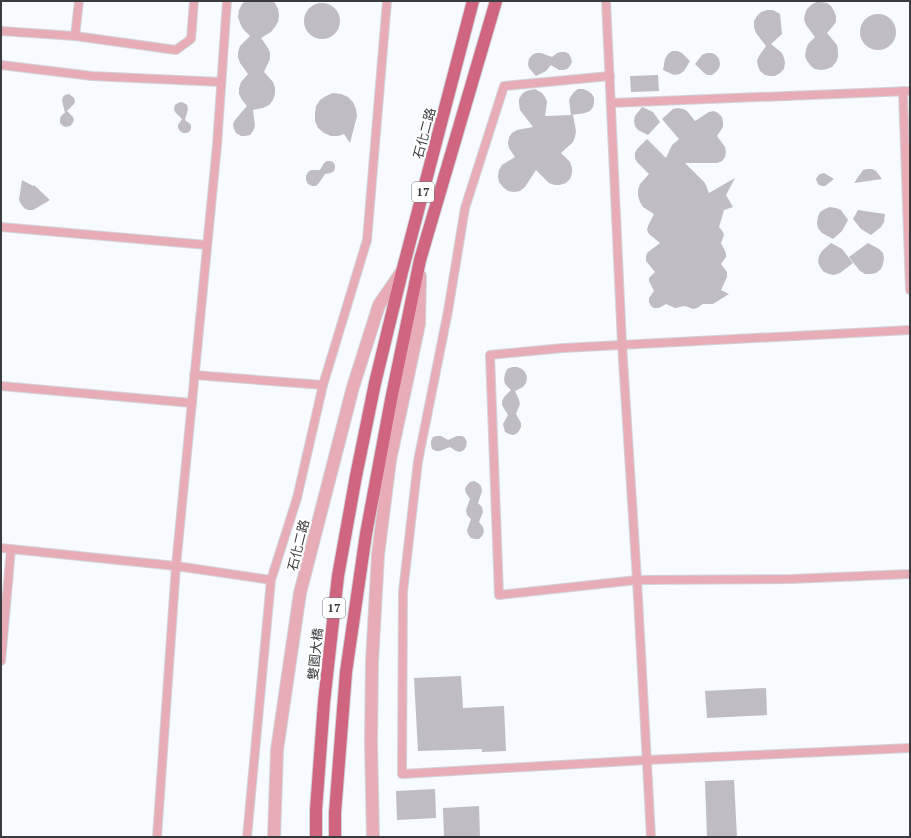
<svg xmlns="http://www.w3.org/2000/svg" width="911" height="838" viewBox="0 0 911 838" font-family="'PT Serif','Noto Sans TC',serif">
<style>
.building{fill:#bfbcc4}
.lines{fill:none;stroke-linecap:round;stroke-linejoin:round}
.service-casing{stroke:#d1d4d8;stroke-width:10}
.minor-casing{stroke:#d1d4d8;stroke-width:14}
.primary-casing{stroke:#d1d4d8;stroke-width:14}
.service{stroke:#e8acb7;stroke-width:8}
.minor{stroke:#e8acb7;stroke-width:12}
.primary{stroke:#d0657f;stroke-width:12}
.labels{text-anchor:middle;stroke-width:4;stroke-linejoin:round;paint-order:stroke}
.shield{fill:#fff;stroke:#747678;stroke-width:1}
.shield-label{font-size:12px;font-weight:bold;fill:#393b3e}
.street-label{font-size:13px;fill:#393b3e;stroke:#fff}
</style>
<rect width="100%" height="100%" fill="#f7faff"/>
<!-- building -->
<g class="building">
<path d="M245 1H272L275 3 278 9 279 15 278 22 275 27 271 32 261 38 268 48 270 53V59L264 72 273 82 275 88V94L273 100 269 105 263 108 253 110 255 126 253 131 250 135 245 136H241L236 133 234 129 233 124 235 120 247 106 242 100 239 94V88L241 82 248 74 240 63 238 57V52L240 46 250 36 243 29 240 23 238 17 239 10 242 4Z"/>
<path d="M816 2H821L827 3 831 6 834 11 836 16V22L833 26 827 33 837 45 838 51V57L836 62 832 67 827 69 821 70 815 69 811 66 807 61 805 56 806 50 808 44 815 37 806 25 804 19 805 14 807 9 811 5Z"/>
<circle cx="322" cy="21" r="18"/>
<path d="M767 10H773L780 14 782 34 771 44 782 53 784 58 785 63 784 69 780 73 775 76H770L765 75 760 71 758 66 757 61 759 56 766 46 756 33 754 27V21L757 16 761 12Z"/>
<circle cx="878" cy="32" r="18"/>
<path d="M672 51H677L682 53 690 61 684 71 680 74 674 75 663 70 665 59 668 54Z"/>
<path d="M561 52H565L569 54 571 58 572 62 570 66 567 69 563 70H559L551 65 546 71 536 76 529 68 528 64 529 59 532 55 536 53H541L552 57 557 53Z"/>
<path d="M707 53H712L716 55 719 59 720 64 719 68 716 72 712 75H707L703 72 695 64 702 55Z"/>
<path d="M658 75 659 91 631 92 630 76Z"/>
<path d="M535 89 542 93 545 97 547 102 545 116 573 115 576 131 575 137 573 142 561 153 570 162 572 168V173L570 179 566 183 560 185H555L549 183 536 170 525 187 520 191 514 192 508 191 503 187 499 182 498 176 499 170 502 165 515 157 509 148 508 143 509 137 512 133 517 130 533 127 520 110 519 104V99L522 94 526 91Z"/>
<path d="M578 89H583L588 91 592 94 594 98V103L593 107 590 111 585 113 571 115 569 100 571 96 574 92Z"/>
<path d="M333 93 341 94 348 97 353 102 356 109 357 116 350 143 344 134 338 136H331L324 133 318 128 315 121V113L316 106 320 100 326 96Z"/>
<path d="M69 94 74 98 75 101 74 104 65 113 62 100 63 97 65 95Z"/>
<path d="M181 102 184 103 187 105 188 109 185 120 189 123 191 125V129L189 132 186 133H183L180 131 178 128V125L182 119 175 112 174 109 175 105 178 103Z"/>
<path d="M642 107 653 112 660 122 648 135 638 130 635 126 634 121 635 116Z"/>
<path d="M678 108 683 109 687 111 695 121 709 112 714 111 718 113 722 117 723 122V127L717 136 725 147 726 152 725 157 722 161 717 163H685L705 183 709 193 735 178 726 195 733 207 724 210 719 227 723 232 724 235 721 243 726 253V257L721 264 727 272V277L721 290 729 294 713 304H703L697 308 693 309 685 306 675 308 666 304 659 308H654L651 306 649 302V298L654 291 649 281V278L655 272 646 261V257L647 253 660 243 649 234 647 230 648 226 654 214 643 207 640 202 638 196V190L640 184 649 174 637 162 635 158V153L637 149 647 139 666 158 672 145 679 139 662 119 673 109Z"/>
<path d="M67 111 73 117 74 120 72 124 70 126 66 127 63 126 60 123V119L61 116Z"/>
<path d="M327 161H330L333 162 335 165V168L334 171 331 173 325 174 319 183 316 186H312L308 184 306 180V176L308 172 311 170H320L324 163Z"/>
<path d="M867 169H872L876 171 882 179 854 183 863 170Z"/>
<path d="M824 173 834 179 825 186H822L819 185 817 182 816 179 818 176 820 174Z"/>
<path d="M22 180 33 186 34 185 50 200 33 210H28L24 208 21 204 19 200Z"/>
<path d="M830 207 836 208 841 210 848 220 842 231 833 239 822 233 818 228 817 223 818 217 820 212 825 209Z"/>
<path d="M858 210 885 214 884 222 881 227 871 235 861 229 853 219Z"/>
<path d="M831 243 842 249 853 263 840 273 834 275 829 274 824 272 820 267 818 262 819 256 822 251Z"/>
<path d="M868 243 879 249 883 253 884 258 883 264 881 269 876 273 871 274H865L860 271 849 257Z"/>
<path d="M512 367H517L522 369 525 372 527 377 526 383 523 387 515 391 519 400 520 404 516 414 521 423V427L519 431 516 434 513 435 509 434 505 432 503 424 508 415 502 405V401L504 397 511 390 505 384 504 379 505 374 507 369Z"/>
<path d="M437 436H441L448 440 457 436H462L465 438 467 442 466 447 464 450 460 452 456 451 450 447 440 451H436L432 449 431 445V441L433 437Z"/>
<path d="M474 481 478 483 481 486 482 491 478 503 482 507 483 512 479 522 483 527 484 532 482 536 479 539H475L471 538 468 534 467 530 471 519 467 515 466 510 470 499 466 493 465 489 467 485 470 482Z"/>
<path d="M461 676 463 708 504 706 506 751 482 752V749L418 751 414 678Z"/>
<path d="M766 688 767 715 707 718 705 691Z"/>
<path d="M734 780 737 837H707L705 781Z"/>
<path d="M435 789 436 818 397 820 396 791Z"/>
<path d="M479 806 480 837H444L443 808Z"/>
</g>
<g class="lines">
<defs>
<g id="service">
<path d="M606 1 622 344 637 580 651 837"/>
<path d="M1 31 75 36 176 50 191 39 194 1"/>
<path d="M75 36 79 1"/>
<path d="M1 65 92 76 221 82"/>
<path d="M610 76 504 86 465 208 448 311 418 461 403 592 402 774 647 760 910 748"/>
<path d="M903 91 910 290"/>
<path d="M611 103 910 91"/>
<path d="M1 227 207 245"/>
<path d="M910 330 563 348 490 355 499 595 637 580 791 579 910 574"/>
<path d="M194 375 323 385"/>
<path d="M1 386 192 403"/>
<path d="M1 548 176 566 271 580"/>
<path d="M1 661 11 549"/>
<path d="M157 837 176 566 217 145 227 1"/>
<path d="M247 837 271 580 297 498 323 385 367 240 387 1"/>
</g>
<g id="minor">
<path d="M274 837 277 750 300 593 353 387 379 305 401 273"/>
<path d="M373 837 371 743 372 662 378 555 390 460 419 324 420 276"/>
</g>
<g id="primary">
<path d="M316 837V810L324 702 338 576 356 476 375 383 402 272 473 1"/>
<path d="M335 837V813L346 672 366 534 391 400 420 260 496 1"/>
</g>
</defs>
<!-- service casing -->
<use href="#service" class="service-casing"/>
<!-- minor casing -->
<use href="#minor" class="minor-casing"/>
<!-- primary casing -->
<use href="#primary" class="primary-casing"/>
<!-- service -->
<use href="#service" class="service"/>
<!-- minor -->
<use href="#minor" class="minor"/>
<!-- primary -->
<use href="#primary" class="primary"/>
</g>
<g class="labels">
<!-- shield labels -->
<g class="shield">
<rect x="412" y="182" width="22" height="20" rx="3"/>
<rect x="323" y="598" width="22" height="20" rx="3"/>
</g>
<g class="shield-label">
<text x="423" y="196">17</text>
<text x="334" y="612">17</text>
</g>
<!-- street labels -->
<g class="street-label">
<text transform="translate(424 133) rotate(-75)" y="5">石化二路</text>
<text transform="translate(298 545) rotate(-76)" y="5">石化二路</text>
<text transform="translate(315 654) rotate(-84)" y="5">雙園大橋</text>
</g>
</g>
<!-- border -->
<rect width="911" height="838" fill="none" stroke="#393b3e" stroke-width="4"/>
</svg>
